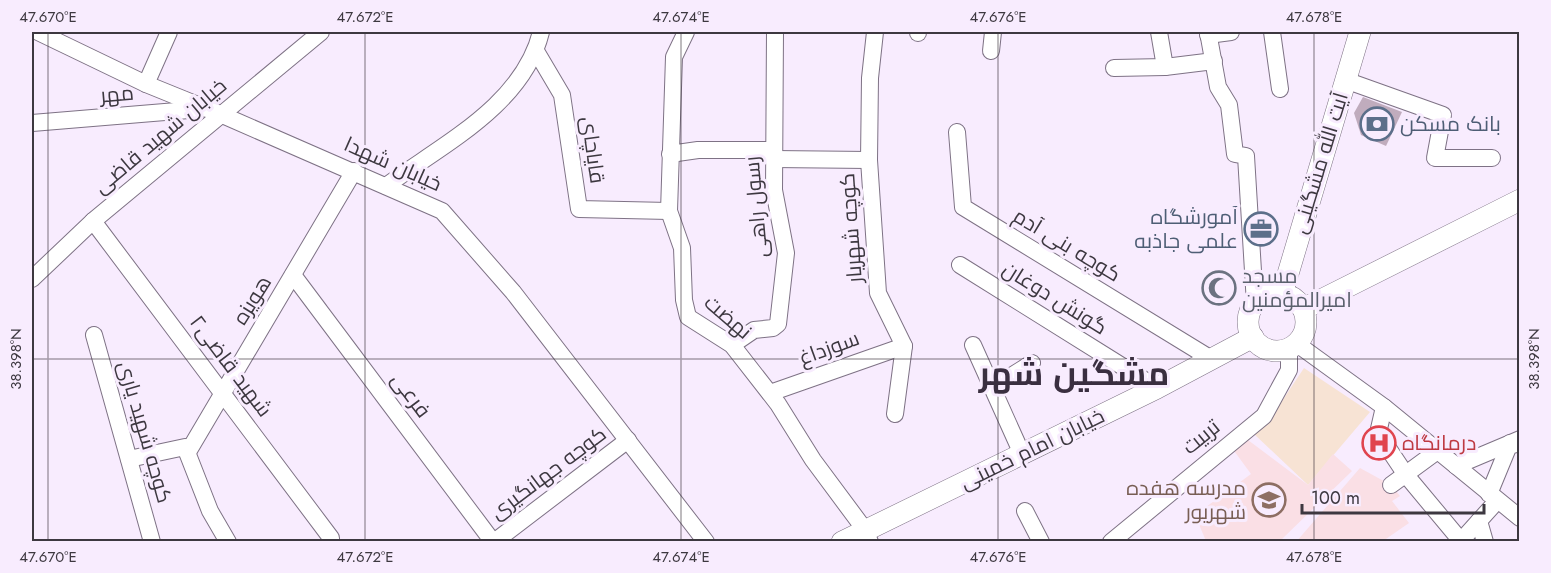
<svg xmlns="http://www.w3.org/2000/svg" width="1551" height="573" viewBox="0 0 1551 573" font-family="Jost,Cairo,sans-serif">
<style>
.commercial{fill:#f7e3d4}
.education{fill:#fadfe5}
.building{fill:#c0acbd}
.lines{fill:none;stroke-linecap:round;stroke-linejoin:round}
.minor-casing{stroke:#7e7285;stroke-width:18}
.major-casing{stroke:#7e7285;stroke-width:22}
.minor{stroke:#fff;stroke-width:16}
.major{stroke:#fff;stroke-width:21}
.ticks{fill:none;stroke:#3d3840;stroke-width:1.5;stroke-opacity:0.45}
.labels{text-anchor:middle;stroke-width:6;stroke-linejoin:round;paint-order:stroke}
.street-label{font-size:21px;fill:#3d3840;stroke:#f8ecfe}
.service-label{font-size:21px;fill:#4e5e75;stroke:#f8ecfe;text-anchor:start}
.worship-label{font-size:21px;fill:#5b616d;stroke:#f8ecfe;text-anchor:start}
.health-label{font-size:21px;fill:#be3a42;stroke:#f8ecfe;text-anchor:start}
.education-label{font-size:21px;fill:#785e54;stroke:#f8ecfe;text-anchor:end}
.town-label{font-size:33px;font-weight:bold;fill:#3a2f40;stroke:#f8ecfe}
.neatline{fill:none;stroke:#3d3840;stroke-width:2}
.ticks-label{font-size:15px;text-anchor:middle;fill:#3d3840}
</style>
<rect width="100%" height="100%" fill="#f8ecfe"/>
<!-- commercial -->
<path class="commercial" d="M1304 368 1370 412 1308 485 1254 434 1270 419Z"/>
<!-- education -->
<g class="education">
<path d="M1244 437 1308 485 1333 454 1352 471 1280 541H1206L1195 515 1251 474 1232 448Z"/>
<path d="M1360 468 1391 485 1400 496 1392 501 1409 523 1383 541 1296 542Z"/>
</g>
<!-- building -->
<path class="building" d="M1363 97 1402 112 1386 146 1361 135 1354 113Z"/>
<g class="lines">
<defs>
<g id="minor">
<path d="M38 32 146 84 220 114 442 211 513 292 706 542"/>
<path d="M686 32 674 57 669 211 682 248 684 300 688 317 732 345 778 404 813 460 865 530 870 542"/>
<path d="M875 32 870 78 869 160 878 293 904 346 895 414"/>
<path d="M1159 32 1165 67"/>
<path d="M1208 32 1218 87 1229 105 1235 154 1246 156 1255 304"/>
<path d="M1272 32 1280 89"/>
<path d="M918 33V32"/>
<path d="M1208 35 1231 32"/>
<path d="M536 51 562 95 579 209 669 211"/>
<path d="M991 51 993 32"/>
<path d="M1114 68 1165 67 1214 61"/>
<path d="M1345 80 1443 115 1435 158H1492"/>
<path d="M146 84 169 32"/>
<path d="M32 123 201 109"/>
<path d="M957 132 963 207 1213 360"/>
<path d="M670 154 698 150H773"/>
<path d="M773 159 869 160"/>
<path d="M386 186C443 144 523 105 541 32"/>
<path d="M93 221 331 538"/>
<path d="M960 265 1157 388"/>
<path d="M293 275 493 542"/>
<path d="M32 279 93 221 321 32"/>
<path d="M94 335 152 542"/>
<path d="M1297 344 1384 407 1520 518"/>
<path d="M732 345 754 330 773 328 778 324 786 253 774 190 775 32"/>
<path d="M973 345 1022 454"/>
<path d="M992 388 1032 363"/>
<path d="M770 393 904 346"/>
<path d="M1384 407 1378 433 1406 475 1461 541"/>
<path d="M188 452 354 171"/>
<path d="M129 459 185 447 210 511 228 542"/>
<path d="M1456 466 1520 439"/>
<path d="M1391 485 1436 452"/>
<path d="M1489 494 1510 443 1513 445"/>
<path d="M1025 511 1041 542"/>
<path d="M1479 521 1485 542"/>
<path d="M494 542 628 440"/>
<path d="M1111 542 1264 416 1289 370V349"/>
<path d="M1460 542 1497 501"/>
</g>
<g id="major">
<circle cx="1277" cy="322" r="29"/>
<path d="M1282 294 1360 32"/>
<path d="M1303 309 1520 200"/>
<path d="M842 542 1157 388 1253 337"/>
</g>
</defs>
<!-- minor casing -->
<use href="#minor" class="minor-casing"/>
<!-- major casing -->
<use href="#major" class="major-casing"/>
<!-- minor -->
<use href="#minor" class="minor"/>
<!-- major -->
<use href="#major" class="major"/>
</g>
<!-- ticks -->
<path class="ticks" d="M48 32V542M365 32V542M681 32V542M998 32V542M1314 32V542M32 359H1520"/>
<!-- icons -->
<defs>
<symbol id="bank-ring" viewBox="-11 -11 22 22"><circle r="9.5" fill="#f8ecfe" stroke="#5c6f8a" stroke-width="1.5"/><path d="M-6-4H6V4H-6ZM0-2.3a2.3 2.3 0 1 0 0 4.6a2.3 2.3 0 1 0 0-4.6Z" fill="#5c6f8a"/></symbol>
<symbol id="office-ring" viewBox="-11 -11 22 22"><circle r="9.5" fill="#f8ecfe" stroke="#5c6f8a" stroke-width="1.5"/><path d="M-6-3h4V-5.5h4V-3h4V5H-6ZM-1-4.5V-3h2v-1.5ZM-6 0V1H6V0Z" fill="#5c6f8a"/></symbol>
<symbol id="mosque-ring" viewBox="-11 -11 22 22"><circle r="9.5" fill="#f8ecfe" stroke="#6b7280" stroke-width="1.5"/><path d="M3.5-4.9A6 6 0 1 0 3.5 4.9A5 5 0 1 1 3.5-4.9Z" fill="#6b7280"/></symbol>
<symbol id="hospital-ring" viewBox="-11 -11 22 22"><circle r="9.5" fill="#f8ecfe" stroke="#e0444e" stroke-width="1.5"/><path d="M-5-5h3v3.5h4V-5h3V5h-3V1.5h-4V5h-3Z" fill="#e0444e"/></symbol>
<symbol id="school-ring" viewBox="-11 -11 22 22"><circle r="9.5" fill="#f8ecfe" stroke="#8d6e63" stroke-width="1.5"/><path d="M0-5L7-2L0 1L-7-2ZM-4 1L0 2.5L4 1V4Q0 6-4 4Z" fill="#8d6e63"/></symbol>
</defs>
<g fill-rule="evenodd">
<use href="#bank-ring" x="1358" y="105" width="38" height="38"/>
<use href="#office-ring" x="1242" y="210" width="38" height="38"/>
<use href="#mosque-ring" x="1200" y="269" width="38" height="38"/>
<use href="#hospital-ring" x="1360" y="424" width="38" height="38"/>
<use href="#school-ring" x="1250" y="481" width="38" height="38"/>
</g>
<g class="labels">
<!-- street labels -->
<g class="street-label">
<text transform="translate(117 94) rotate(-5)" y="7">مهر</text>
<text transform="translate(160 136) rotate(-40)" y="7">خیابان شهید قاضی</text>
<text transform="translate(593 150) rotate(82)" y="7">قایاچای</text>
<text transform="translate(1320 163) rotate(-73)" y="7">آیت الله مشگینی</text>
<text transform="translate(393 164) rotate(24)" y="7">خیابان شهدا</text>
<text transform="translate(756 207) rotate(-95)" y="7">رسول راهی</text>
<text transform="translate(851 228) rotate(-94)" y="7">کوچه شهریار</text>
<text transform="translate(1067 245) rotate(31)" y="7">کوچه بنی آدم</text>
<text transform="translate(1055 298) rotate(32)" y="7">گونش دوغان</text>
<text transform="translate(252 300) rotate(-58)" y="7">هویزه</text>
<text transform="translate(728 317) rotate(41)" y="7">نهضت</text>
<text transform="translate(829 348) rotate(-20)" y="7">سوزداغ</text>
<text transform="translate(231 366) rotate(53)" y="7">شهید قاضی۲</text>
<text transform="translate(411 395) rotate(53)" y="7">فرعی</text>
<text transform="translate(145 432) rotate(74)" y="7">کوچه شهید یاری</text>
<text transform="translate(1201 437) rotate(-39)" y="7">تربیت</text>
<text transform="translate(1032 449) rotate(-26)" y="7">خیابان امام خمینی</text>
<text transform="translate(548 473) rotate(-37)" y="7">کوچه جهانگیری</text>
</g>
<!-- service labels -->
<g class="service-label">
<text x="1400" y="131">بانک مسکن</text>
<text x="1238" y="224" text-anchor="end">آمورشگاه<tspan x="1238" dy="24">علمی جاذبه</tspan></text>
</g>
<!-- worship labels -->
<g class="worship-label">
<text x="1242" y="283">مسجد<tspan x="1242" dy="24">امیرالمؤمنین</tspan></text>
</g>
<!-- health labels -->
<g class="health-label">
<text x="1402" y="450">درمانگاه</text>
</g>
<!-- education labels -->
<g class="education-label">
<text x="1246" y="495">مدرسه هفده<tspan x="1246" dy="24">شهریور</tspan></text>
</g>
<!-- town labels -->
<g class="town-label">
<text x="1074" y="385">مشگین شهر</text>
</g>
</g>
<!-- border -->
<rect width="1551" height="573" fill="none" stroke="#f8ecfe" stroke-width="66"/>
<!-- scale -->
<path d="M1302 504v9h182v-9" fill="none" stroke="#3d3840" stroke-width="3"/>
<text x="1311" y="504" font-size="18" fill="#3d3840" stroke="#f8ecfe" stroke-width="4.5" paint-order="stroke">100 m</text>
<rect x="33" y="33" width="1485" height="507" class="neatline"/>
<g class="ticks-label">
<text x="48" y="22">47.670°E</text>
<text x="365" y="22">47.672°E</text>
<text x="681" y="22">47.674°E</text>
<text x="998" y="22">47.676°E</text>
<text x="1314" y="22">47.678°E</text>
<text transform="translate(16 359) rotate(-90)" y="5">38.398°N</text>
<text transform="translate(1534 359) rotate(-90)" y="5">38.398°N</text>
<text x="48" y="562">47.670°E</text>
<text x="365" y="562">47.672°E</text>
<text x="681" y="562">47.674°E</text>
<text x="998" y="562">47.676°E</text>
<text x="1314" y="562">47.678°E</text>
</g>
</svg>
